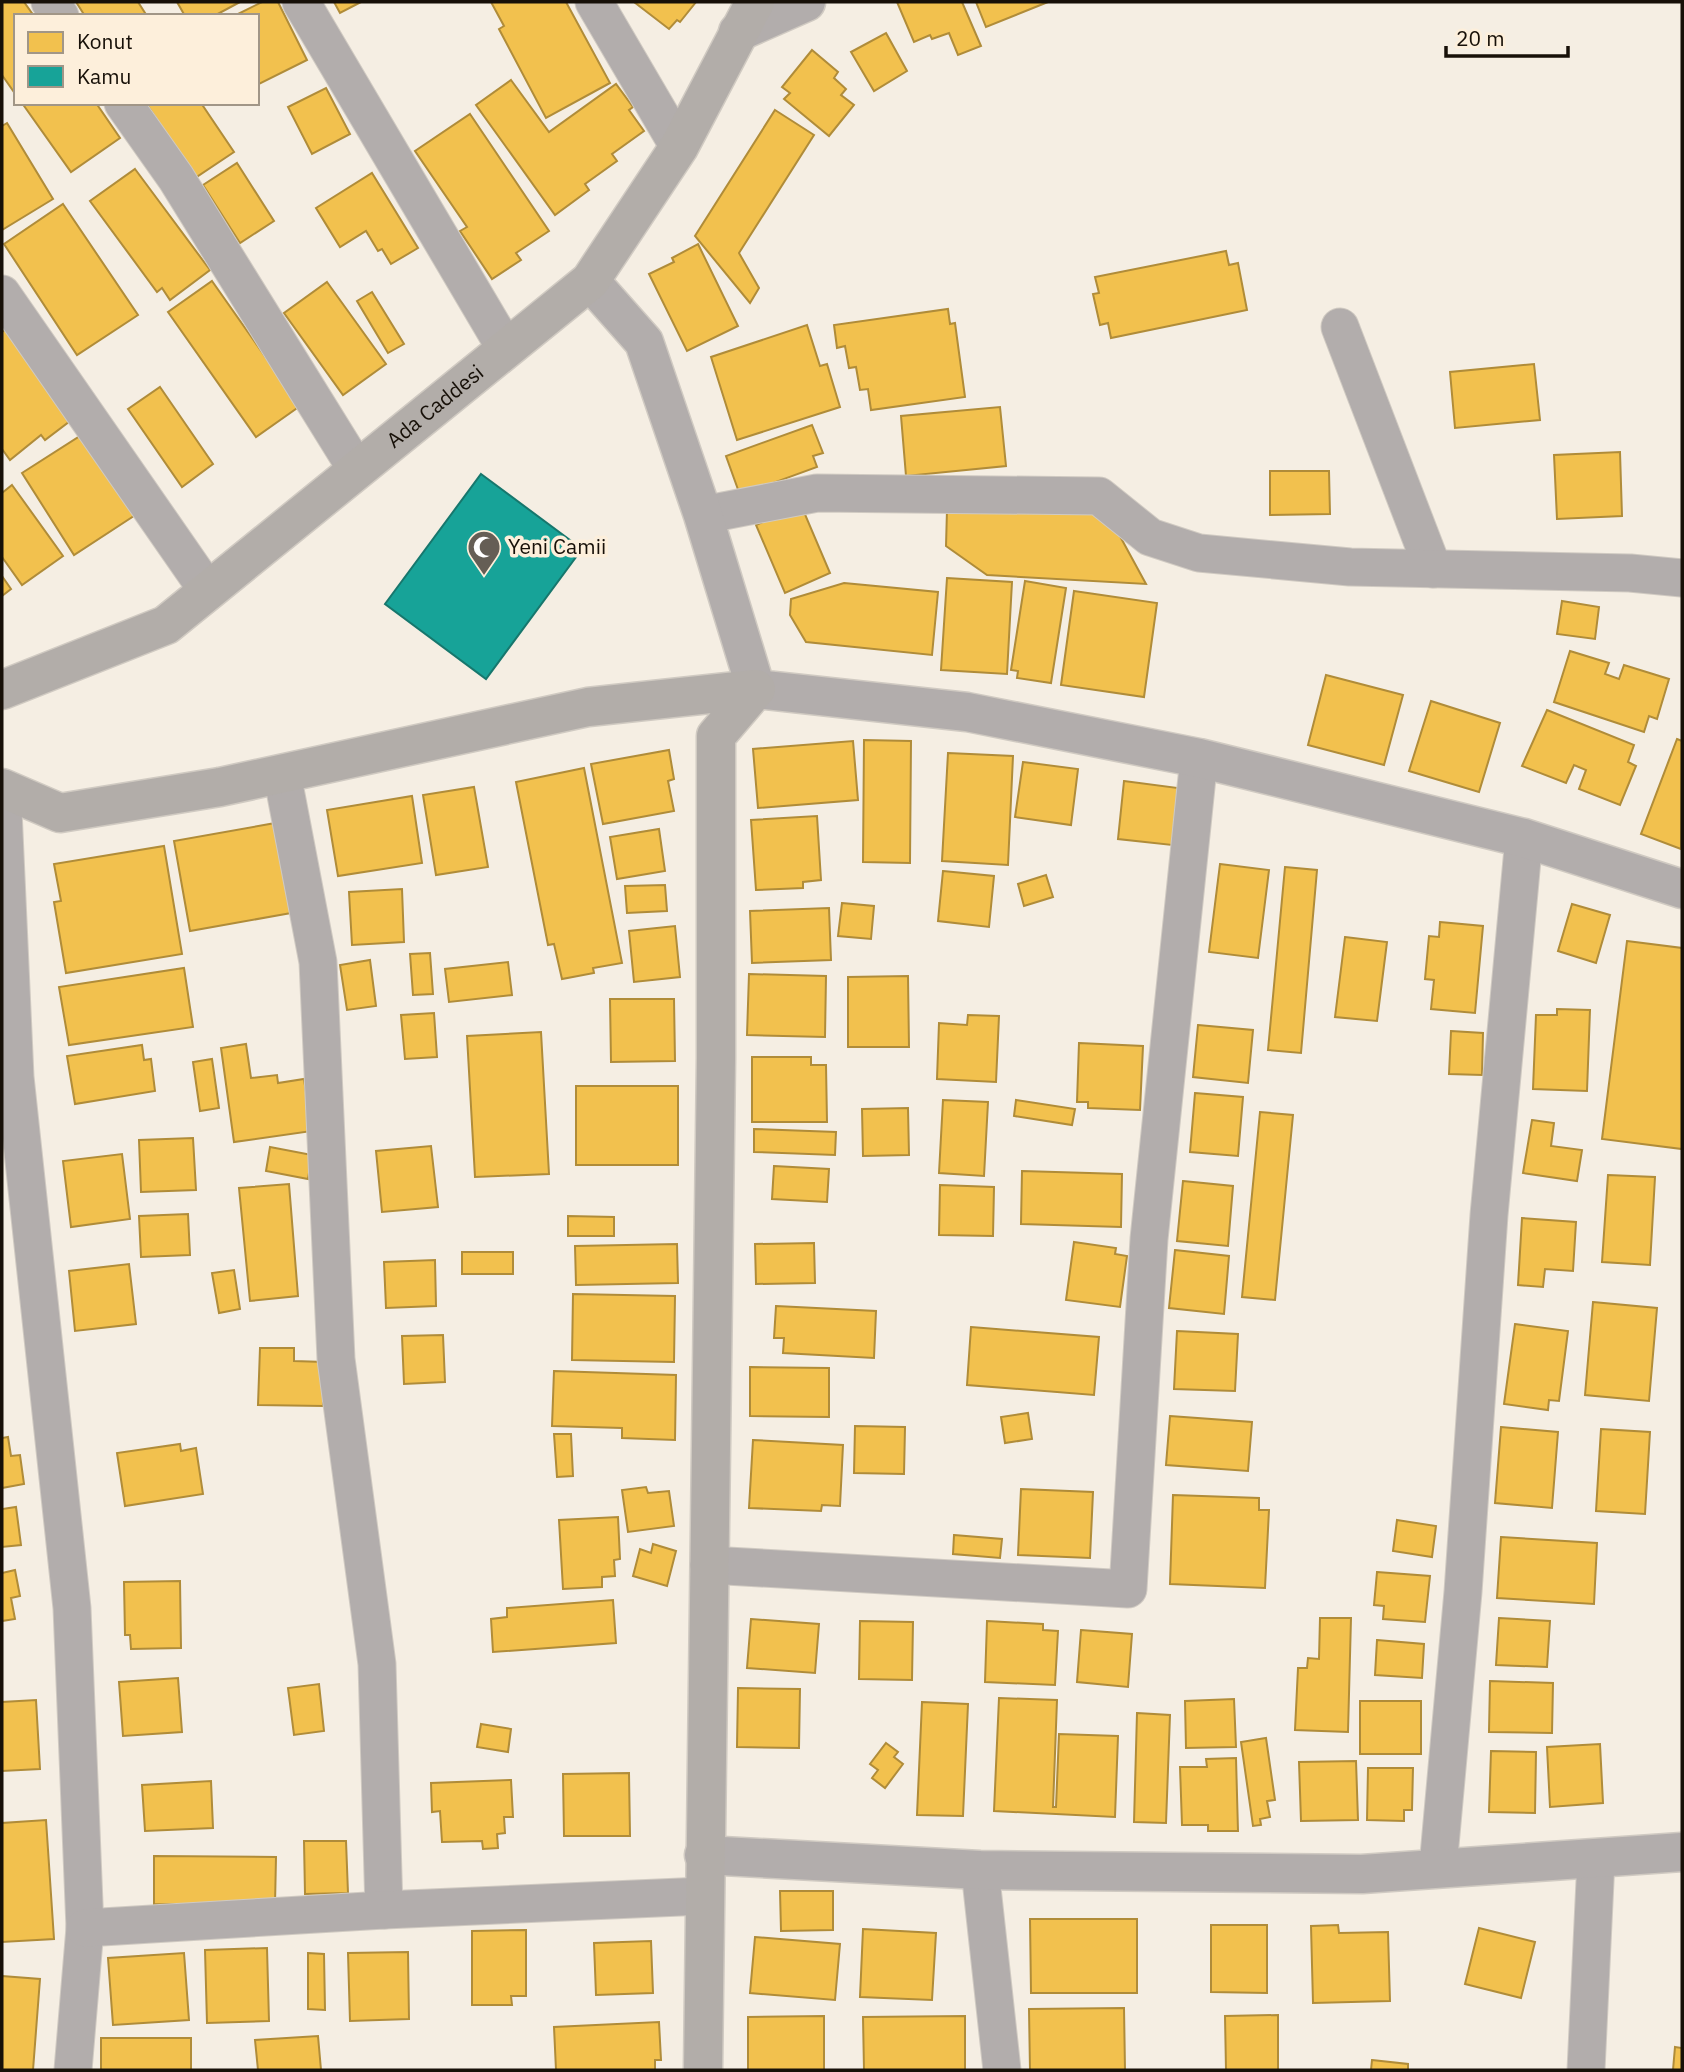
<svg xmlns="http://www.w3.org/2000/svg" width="1684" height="2072" viewBox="0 0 1684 2072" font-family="'IBM Plex Sans',sans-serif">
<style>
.homes{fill:#f2c14e;stroke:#b08c39;stroke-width:2}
.public{fill:#17a398;stroke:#17776d;stroke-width:2}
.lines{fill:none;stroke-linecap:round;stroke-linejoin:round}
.minor-casing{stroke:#d0cac2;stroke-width:39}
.tertiary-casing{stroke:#d0cac2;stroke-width:41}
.secondary-casing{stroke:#d0cac2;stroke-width:41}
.minor{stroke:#b2adac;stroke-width:37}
.tertiary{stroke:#b2adac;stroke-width:38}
.secondary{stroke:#b2ada9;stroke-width:38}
.labels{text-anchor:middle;stroke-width:7;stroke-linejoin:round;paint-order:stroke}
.street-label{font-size:21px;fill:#171008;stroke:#fdefdb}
.poi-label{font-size:21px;fill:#171008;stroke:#fdefdb;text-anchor:start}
</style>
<rect width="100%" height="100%" fill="#f5eee3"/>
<!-- homes -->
<g class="homes">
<path d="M2 2H24L34 16H16V95L2 75Z"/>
<path d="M76 2H138L147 16H85Z"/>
<path d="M177 2H240L214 16H185Z"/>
<path d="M262 2H278L307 60 257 85V16H234Z"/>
<path d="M334 2H361L340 13Z"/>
<path d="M491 2H566L610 83 546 118 499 29 504 26Z"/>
<path d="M634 2H696L680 22 677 20 669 29Z"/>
<path d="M897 2H962L981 46 958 55 949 33 932 39 930 35 914 42Z"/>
<path d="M976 2H1048L986 27Z"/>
<path d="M886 33 907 71 874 91 851 52Z"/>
<path d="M812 50 838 72 834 78 846 89 841 95 854 105 829 136 784 99 790 93 782 87Z"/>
<path d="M511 80 549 132 616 84 633 107 629 110 644 131 612 154 617 161 585 184 589 190 555 215 476 105Z"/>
<path d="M326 88 350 134 312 154 288 107Z"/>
<path d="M22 103H96L120 138 71 172Z"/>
<path d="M146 103H201L234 152 195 178Z"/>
<path d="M775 110 814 135 739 253 759 288 750 303 695 236Z"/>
<path d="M470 114 549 231 516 253 521 260 492 279 460 231 467 227 415 151Z"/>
<path d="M7 123 53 199 2 230V126Z"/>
<path d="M237 163 274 221 240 243 203 185Z"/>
<path d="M135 169 210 270 170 300 162 288 157 292 90 201Z"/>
<path d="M372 173 418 248 391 264 382 249 378 251 366 231 340 247 316 208Z"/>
<path d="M63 204 138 315 77 355 4 244Z"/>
<path d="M698 244 738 326 687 351 649 274 674 262 672 258Z"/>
<path d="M1226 251 1229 265 1238 263 1247 310 1111 338 1108 323 1100 325 1093 294 1099 293 1095 277Z"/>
<path d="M212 281 300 406 256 437 168 312Z"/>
<path d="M327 282 386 364 343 395 284 313Z"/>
<path d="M372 292 404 344 388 353 357 301Z"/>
<path d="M948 309 950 324 955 323 965 397 871 410 868 389 860 390 856 367 849 368 845 346 837 348 834 325Z"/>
<path d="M807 325 820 366 827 364 840 407 737 440 711 357Z"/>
<path d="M5 330 74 418 45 440 41 435 10 460 2 449V332Z"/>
<path d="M1534 364 1540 420 1455 428 1450 372Z"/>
<path d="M160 387 213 464 182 487 128 409Z"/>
<path d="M1000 407 1006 466 906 476 901 416Z"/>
<path d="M812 425 823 453 813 456 817 467 740 495 726 456Z"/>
<path d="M91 429 143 510 74 555 22 473Z"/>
<path d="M1620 452 1622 516 1557 519 1554 455Z"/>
<path d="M1270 471H1329L1330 514 1270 515Z"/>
<path d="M12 485 63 556 22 585 2 557V493Z"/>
<path d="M801 505 830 573 785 593 756 525Z"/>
<path d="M1103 505 1146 584 987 575 946 546 947 510Z"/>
<path d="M2 576 11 589 2 596Z"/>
<path d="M947 578 1012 582 1007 674 941 670Z"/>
<path d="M1025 581 1066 588 1051 683 1017 678 1018 671 1011 670Z"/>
<path d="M844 583 938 592 932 655 806 642 790 615 791 599Z"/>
<path d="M1074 591 1157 603 1144 697 1061 685Z"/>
<path d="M1562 601 1599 607 1595 639 1557 634Z"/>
<path d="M1570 651 1609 663 1605 674 1619 679 1624 665 1669 679 1657 719 1649 716 1644 732 1554 702Z"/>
<path d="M1326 675 1403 695 1384 765 1308 745Z"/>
<path d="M1431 701 1500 723 1479 792 1409 771Z"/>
<path d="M1547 710 1634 745 1628 762 1636 766 1620 805 1579 789 1586 770 1574 765 1566 783 1522 766Z"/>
<path d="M1677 739 1682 741 1681 849 1641 834Z"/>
<path d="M864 740 911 741 910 863 863 862Z"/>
<path d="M853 741 858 800 758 808 753 749Z"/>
<path d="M669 750 674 779 668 781 674 811 603 824 591 764Z"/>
<path d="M948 753 1013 756 1008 865 942 861Z"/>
<path d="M1023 762 1078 769 1071 825 1015 817Z"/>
<path d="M584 768 622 963 593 968 594 973 562 979 554 944 548 945 516 782Z"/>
<path d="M1124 781 1178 788 1172 845 1118 839Z"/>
<path d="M474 787 488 867 436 875 423 795Z"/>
<path d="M412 796 422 863 338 876 327 810Z"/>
<path d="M817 816 821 880 803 882V888L756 890 751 820Z"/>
<path d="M281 822 297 912 190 931 174 841Z"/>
<path d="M659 829 665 871 617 879 610 837Z"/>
<path d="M164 846 182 954 66 973 54 902 61 901 54 864Z"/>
<path d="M1220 864 1269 870 1258 958 1209 952Z"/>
<path d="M1285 867 1317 870 1301 1053 1268 1050Z"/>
<path d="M943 871 994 876 989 927 938 921Z"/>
<path d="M1046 875 1053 897 1024 906 1018 884Z"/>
<path d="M665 885 667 911 627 913 625 886Z"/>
<path d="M402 889 404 942 352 945 349 892Z"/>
<path d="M842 903 874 906 871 939 838 936Z"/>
<path d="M1572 904 1610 915 1596 963 1558 951Z"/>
<path d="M829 908 831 960 752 963 750 911Z"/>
<path d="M1440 922 1483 926 1475 1013 1431 1009 1434 980 1425 979 1429 936 1439 937Z"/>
<path d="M675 926 680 977 634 982 629 931Z"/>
<path d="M1345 937 1387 942 1377 1021 1335 1017Z"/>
<path d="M1627 941 1682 948V1149L1602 1139Z"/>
<path d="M430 953 433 994 413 995 410 954Z"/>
<path d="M370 960 376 1006 347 1010 340 965Z"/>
<path d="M508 962 512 995 449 1002 445 969Z"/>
<path d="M184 968 193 1027 69 1045 59 987Z"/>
<path d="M749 974 826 976 825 1037 747 1035Z"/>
<path d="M908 976 909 1047H848V977Z"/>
<path d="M610 999H674L675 1061 611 1062Z"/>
<path d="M1557 1009 1590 1010 1587 1091 1533 1089 1536 1015H1557Z"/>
<path d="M434 1013 437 1057 405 1059 401 1015Z"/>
<path d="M968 1015 999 1016 996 1082 937 1079 939 1023 967 1025Z"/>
<path d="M1198 1025 1253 1030 1248 1083 1193 1077Z"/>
<path d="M1451 1031 1483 1033 1482 1075 1449 1074Z"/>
<path d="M541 1032 549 1174 475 1177 467 1036Z"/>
<path d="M1079 1043 1143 1046 1140 1110 1088 1108V1102H1077Z"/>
<path d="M246 1044 251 1078 277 1075 278 1083 304 1079 312 1131 234 1142 221 1048Z"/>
<path d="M142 1045 144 1060 151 1059 155 1091 75 1104 67 1056Z"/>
<path d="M752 1057H811V1065H826L827 1122H752Z"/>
<path d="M212 1059 219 1108 200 1111 193 1062Z"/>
<rect x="576" y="1086" width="102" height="79"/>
<path d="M1195 1093 1243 1097 1238 1156 1190 1152Z"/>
<path d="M943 1100 988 1102 984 1176 939 1173Z"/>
<path d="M1016 1100 1075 1109 1072 1125 1014 1116Z"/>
<path d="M908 1108 909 1155 863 1156 862 1109Z"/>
<path d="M1260 1112 1293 1115 1275 1300 1242 1297Z"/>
<path d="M1532 1120 1554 1123 1551 1146 1582 1150 1577 1181 1523 1173Z"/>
<path d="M754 1129 836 1132 835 1155 754 1152Z"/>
<path d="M193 1138 196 1190 141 1192 139 1140Z"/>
<path d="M431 1146 438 1207 382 1212 376 1151Z"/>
<path d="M270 1147 312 1155 308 1179 266 1171Z"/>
<path d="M122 1154 130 1219 71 1227 63 1161Z"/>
<path d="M774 1166 829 1169 827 1202 772 1199Z"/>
<path d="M1022 1171 1122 1174 1121 1227 1021 1224Z"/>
<path d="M1608 1175 1655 1177 1650 1265 1602 1262Z"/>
<path d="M1183 1181 1233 1186 1228 1246 1177 1241Z"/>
<path d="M289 1184 298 1296 250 1301 239 1188Z"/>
<path d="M940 1185 994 1187 993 1236 939 1235Z"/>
<path d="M188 1214 190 1255 141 1257 139 1216Z"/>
<path d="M568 1216 614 1217V1236H568Z"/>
<path d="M1522 1218 1576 1222 1573 1271 1545 1269 1543 1287 1518 1285Z"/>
<path d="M1074 1242 1116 1248 1115 1254 1127 1256 1120 1307 1066 1300Z"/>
<path d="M814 1243 815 1283 756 1284 755 1244Z"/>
<path d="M677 1244 678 1283 576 1285 575 1246Z"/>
<path d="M1175 1250 1229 1256 1224 1314 1169 1308Z"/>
<rect x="462" y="1252" width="51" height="22"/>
<path d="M435 1260 436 1306 386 1308 384 1262Z"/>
<path d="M129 1264 136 1324 75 1331 69 1271Z"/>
<path d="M234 1270 240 1309 219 1313 212 1273Z"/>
<path d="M573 1294 675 1296 674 1362 572 1360Z"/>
<path d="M1593 1302 1657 1308 1649 1401 1585 1395Z"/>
<path d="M776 1306 876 1311 874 1358 783 1353 784 1338H774Z"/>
<path d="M1515 1324 1568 1331 1559 1401 1549 1400 1548 1410 1504 1404Z"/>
<path d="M971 1327 1099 1337 1094 1395 967 1385Z"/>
<path d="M1177 1331 1238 1334 1235 1391 1174 1389Z"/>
<path d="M443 1335 445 1382 404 1384 402 1336Z"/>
<path d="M260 1348H294V1361L324 1362 323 1406 258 1405Z"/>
<path d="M750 1367 829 1368V1417L750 1416Z"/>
<path d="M554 1371 676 1375 675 1440 622 1438V1428L552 1426Z"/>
<path d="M1028 1413 1032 1439 1005 1443 1001 1417Z"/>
<path d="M1170 1416 1252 1422 1248 1471 1166 1465Z"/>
<path d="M855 1426 905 1427 904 1474 854 1473Z"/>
<path d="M1501 1427 1558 1432 1552 1508 1495 1503Z"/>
<path d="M1601 1429 1650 1432 1645 1514 1596 1511Z"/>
<path d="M554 1434H571L573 1476 557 1477Z"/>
<path d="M8 1437 11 1456 20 1455 24 1484 2 1488V1438Z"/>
<path d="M753 1440 843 1445 840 1506 822 1505 821 1511 749 1508Z"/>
<path d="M180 1444 181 1451 196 1448 203 1494 125 1506 117 1453Z"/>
<path d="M646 1487 648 1493 669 1491 674 1526 628 1532 622 1490Z"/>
<path d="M1021 1489 1093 1492 1090 1558 1018 1555Z"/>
<path d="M1173 1495 1259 1498V1510H1269L1265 1588 1170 1584Z"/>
<path d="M16 1507 21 1545 2 1547V1509Z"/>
<path d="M618 1517 620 1559 614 1560 615 1576 602 1577V1587L563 1589 559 1520Z"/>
<path d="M1397 1520 1436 1526 1432 1557 1393 1551Z"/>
<path d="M954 1535 1002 1539 1000 1558 953 1554Z"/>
<path d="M1501 1537 1597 1543 1594 1604 1497 1598Z"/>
<path d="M653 1544 676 1551 667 1586 633 1576 640 1549 651 1553Z"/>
<path d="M15 1570 20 1596 11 1598 15 1619 2 1621V1573Z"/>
<path d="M1377 1572 1430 1576 1425 1622 1383 1619 1384 1606 1374 1605Z"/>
<path d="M180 1581 181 1648 131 1649 130 1635H125L124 1582Z"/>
<path d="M613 1600 616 1643 493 1652 491 1619 507 1617V1608Z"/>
<path d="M1320 1618H1351L1348 1732 1295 1730 1298 1668H1307L1308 1658 1319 1659Z"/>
<path d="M1499 1618 1550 1621 1547 1667 1496 1665Z"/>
<path d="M751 1619 819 1624 815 1673 747 1668Z"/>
<path d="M860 1621 913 1622 912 1680 859 1679Z"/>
<path d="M987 1621 1043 1624V1630L1058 1631 1055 1685 985 1682Z"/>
<path d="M1081 1630 1132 1634 1128 1687 1077 1682Z"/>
<path d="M1377 1640 1424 1644 1422 1678 1375 1675Z"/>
<path d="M178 1678 182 1732 123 1736 119 1682Z"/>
<path d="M1490 1681 1553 1683 1552 1733 1489 1732Z"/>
<path d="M319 1684 324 1731 294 1735 288 1688Z"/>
<path d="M738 1688 800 1689 799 1748 737 1747Z"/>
<path d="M999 1698 1057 1700 1053 1807H1056L1059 1734 1118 1736 1115 1817 994 1811Z"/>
<path d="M1234 1699 1236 1747 1186 1748 1185 1701Z"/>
<path d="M36 1700 40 1769 2 1771V1702Z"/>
<rect x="1360" y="1701" width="61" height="53"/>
<path d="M922 1702 968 1704 963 1816 917 1815Z"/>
<path d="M1137 1713 1170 1715 1166 1823 1134 1822Z"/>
<path d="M481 1724 511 1729 508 1752 477 1747Z"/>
<path d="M1266 1738 1275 1800 1267 1801 1270 1817 1260 1819 1261 1825 1253 1826 1241 1742Z"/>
<path d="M886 1743 898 1752 894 1757 903 1764 885 1788 872 1778 878 1770 870 1764Z"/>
<path d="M1600 1744 1603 1803 1550 1807 1547 1747Z"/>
<path d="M1491 1751 1536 1752 1535 1813 1489 1812Z"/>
<path d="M1236 1758 1238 1831H1208V1825H1182L1180 1767H1207L1206 1759Z"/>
<path d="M1356 1761 1358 1820 1301 1821 1299 1762Z"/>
<path d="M1368 1768H1413L1412 1810H1404V1821L1367 1820Z"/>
<path d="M629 1773 630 1836H564L563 1774Z"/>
<path d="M511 1780 513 1817H504L505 1833 497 1834 498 1848 483 1849 482 1841 442 1842 440 1811 432 1812 431 1783Z"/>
<path d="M211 1781 213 1828 145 1831 142 1785Z"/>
<path d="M46 1820 54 1939 2 1942V1823Z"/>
<path d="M304 1841H346L348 1893 305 1894Z"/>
<path d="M154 1856 276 1857 275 1905 154 1904Z"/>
<path d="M780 1891H833V1930L781 1931Z"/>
<path d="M1030 1919H1137V1993H1031Z"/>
<path d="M1211 1925H1267V1993L1211 1992Z"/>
<path d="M1338 1925 1339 1933 1388 1932 1390 2001 1313 2003 1311 1926Z"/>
<path d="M1479 1928 1535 1942 1521 1998 1465 1984Z"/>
<path d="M863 1929 936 1933 932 2000 860 1997Z"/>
<path d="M526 1930V1996H511L512 2005H472V1931Z"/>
<path d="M755 1937 840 1944 835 2000 750 1993Z"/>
<path d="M651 1941 653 1993 596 1995 594 1943Z"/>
<path d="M267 1948 269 2021 207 2023 205 1950Z"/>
<path d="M408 1952 409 2019 350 2021 348 1953Z"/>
<path d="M184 1953 189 2020 113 2025 108 1958Z"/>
<path d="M308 1953 324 1954 325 2010 308 2009Z"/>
<path d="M2 1976 40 1979 33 2070H2Z"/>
<path d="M1124 2008 1125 2070H1030L1029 2009Z"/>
<path d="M1278 2015V2070H1226L1225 2016Z"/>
<path d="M824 2016V2070H748V2017Z"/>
<path d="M965 2016V2070H864L863 2017Z"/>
<path d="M659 2022 661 2060H655V2070H556L554 2027Z"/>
<path d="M318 2036 321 2070H258L255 2040Z"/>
<rect x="101" y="2038" width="90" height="32"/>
<path d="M1675 2047 1682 2048V2070H1673Z"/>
<path d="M1372 2060 1408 2064V2070H1371Z"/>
</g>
<!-- public -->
<path class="public" d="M481 474 582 549 486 679 385 604Z"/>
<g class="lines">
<defs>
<g id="minor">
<path d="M50 2 60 16"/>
<path d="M301 2 506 349"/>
<path d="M594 2 679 147"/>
<path d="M123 103 176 178 357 470"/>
<path d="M2 294 208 591"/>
<path d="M1340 327 1433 569"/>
<path d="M703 515 817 493 1099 496 1150 537 1199 553 1350 567 1630 573 1682 578"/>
<path d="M282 774 318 962 336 1359 377 1664 384 1910"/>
<path d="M2 788 15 1077 72 1608 85 1928 73 2070"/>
<path d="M709 1565 1128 1589 1149 1239 1199 758"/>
<path d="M1438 1867 1463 1592 1489 1215 1524 838"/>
<path d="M980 1870 1002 2070"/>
<path d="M85 1928 384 1910 704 1896"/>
<path d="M1586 2070 1596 1860"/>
</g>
<g id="tertiary">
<path d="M738 32 806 2"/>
<path d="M590 281 644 342 703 515 756 689 967 712 1199 758 1524 838 1682 889"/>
<path d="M704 1855 980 1870 1362 1874 1682 1852"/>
</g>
<g id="secondary">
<path id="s1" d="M2 690 166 625 590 281 679 147 755 2"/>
<path d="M2 788 60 813 220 787 588 707 756 689 716 736V1058L703 2070"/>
</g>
</defs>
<!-- minor casing -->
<use href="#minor" class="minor-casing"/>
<!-- tertiary casing -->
<use href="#tertiary" class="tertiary-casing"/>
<!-- secondary casing -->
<use href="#secondary" class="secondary-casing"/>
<!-- minor -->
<use href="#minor" class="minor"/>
<!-- tertiary -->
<use href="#tertiary" class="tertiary"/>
<!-- secondary -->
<use href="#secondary" class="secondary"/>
</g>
<!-- icons -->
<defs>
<symbol id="mosque-pin" viewBox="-11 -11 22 30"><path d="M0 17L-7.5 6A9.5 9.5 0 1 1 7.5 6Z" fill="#655e55" stroke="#fdefdb"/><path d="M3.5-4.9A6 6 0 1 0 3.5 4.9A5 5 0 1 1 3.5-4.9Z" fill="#fff"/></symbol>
</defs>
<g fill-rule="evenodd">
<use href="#mosque-pin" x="465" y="528" width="38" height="52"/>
</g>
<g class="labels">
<!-- street labels -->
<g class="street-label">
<text dy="7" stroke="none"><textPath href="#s1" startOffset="523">Ada Caddesi</textPath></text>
</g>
<!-- poi labels -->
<g class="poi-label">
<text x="508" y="554">Yeni Camii</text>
</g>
</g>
<!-- border -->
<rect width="1684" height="2072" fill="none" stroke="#171008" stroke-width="7"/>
<!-- legend -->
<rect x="14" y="14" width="245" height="91" fill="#fdefdb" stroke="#a19687" stroke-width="2"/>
<rect x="28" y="32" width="35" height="21" fill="#f2c14e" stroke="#a19687" stroke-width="2"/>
<text x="77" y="49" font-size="21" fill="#171008">Konut</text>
<rect x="28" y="66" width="35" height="21" fill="#17a398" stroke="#a19687" stroke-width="2"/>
<text x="77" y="84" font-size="21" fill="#171008">Kamu</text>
<!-- scale -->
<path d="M1446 46v10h122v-10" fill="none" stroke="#171008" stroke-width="3.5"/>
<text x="1456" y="46" font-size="21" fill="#171008" stroke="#fdefdb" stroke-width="5" paint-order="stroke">20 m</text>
</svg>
